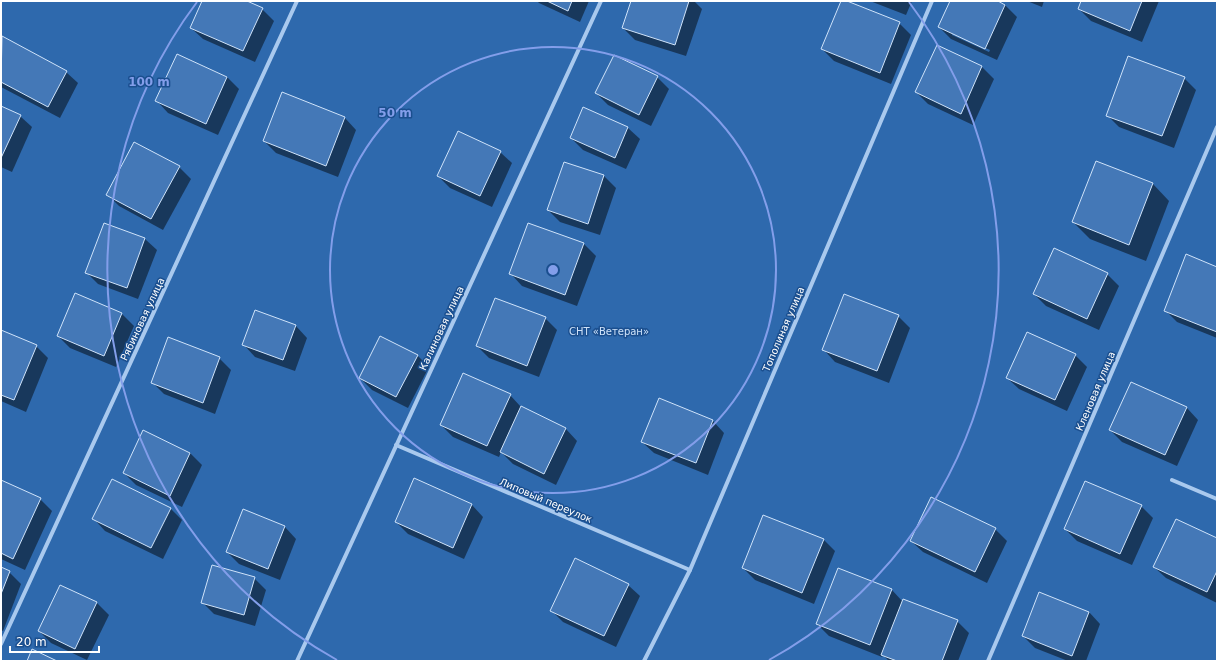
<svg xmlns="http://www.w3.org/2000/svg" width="1218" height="662" viewBox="0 0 1218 662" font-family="'DejaVu Sans',sans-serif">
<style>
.green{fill:#2e69ad}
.shadow{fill:#0007;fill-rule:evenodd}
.building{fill:#4478b7;stroke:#cfe3fa}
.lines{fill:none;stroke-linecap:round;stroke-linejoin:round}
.street{stroke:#a9c9ee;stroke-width:4}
.ring{fill:none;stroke:#839eea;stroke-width:2}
.labels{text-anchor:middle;stroke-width:3;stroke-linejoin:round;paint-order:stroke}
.street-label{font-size:10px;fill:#fff;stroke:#1b4f8f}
.park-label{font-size:10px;fill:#cfe3fa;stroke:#1b4f8f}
.centre{fill:#839eea;stroke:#1b4f8f;stroke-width:2}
.ring-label{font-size:12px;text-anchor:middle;font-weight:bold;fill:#839eea;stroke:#1b4f8f;stroke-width:3;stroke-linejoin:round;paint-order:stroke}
</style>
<rect width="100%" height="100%" fill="#1b4f8f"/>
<!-- green -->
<rect class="green" x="1" y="1" width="1216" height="660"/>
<!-- shadow -->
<g class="shadow">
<path d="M203 1H245L262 9 274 21 255 62 203 39 191 28Z"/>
<path d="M537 1H589L580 22 539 3Z"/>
<path d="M632 1H694L702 9 686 56 635 40 623 28Z"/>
<path d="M842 1 899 23 911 35 891 84 834 61 822 49Z"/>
<path d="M870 1H912L906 15Z"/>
<path d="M951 1H995L1005 5 1017 17 997 60 951 39 939 27ZM952 33 990 50 989 52 952 35Z"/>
<path d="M1027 1H1044L1042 7Z"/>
<path d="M1082 1H1159L1142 42 1091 21 1079 9Z"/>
<path d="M2 37 66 72 78 83 60 118 1 87V40Z"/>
<path d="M937 46 982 67 994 79 973 125 928 104 916 92Z"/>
<path d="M177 55 227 77 239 89 218 135 168 113 157 101Z"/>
<path d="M657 77 669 89 651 126 608 105 596 93Z"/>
<path d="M1184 78 1196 90 1174 148 1119 127 1107 115Z"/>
<path d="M283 94 345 118 356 130 338 177 276 153 264 141Z"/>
<path d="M1 107 20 116 32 127 12 172 1 167Z"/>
<path d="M628 128 640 139 626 169 583 150 571 138Z"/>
<path d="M500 152 512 163 492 207 450 188 438 176Z"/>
<path d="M1096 162 1153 184 1169 201 1146 261 1090 239 1073 222Z"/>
<path d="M564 163 604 176 616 188 600 235 560 222 548 210Z"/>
<path d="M179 167 191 179 163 230 119 206 108 195Z"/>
<path d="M529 224 584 244 596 256 577 306 522 286 511 274Z"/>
<path d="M145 239 157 250 138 299 98 284 87 273Z"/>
<path d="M1217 268V338L1177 322 1165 310Z"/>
<path d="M1107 274 1119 286 1099 330 1046 306 1034 294Z"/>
<path d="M75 294 122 314 134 326 116 367 70 348 58 336Z"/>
<path d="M898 316 910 328 889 383 835 362 824 350Z"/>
<path d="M545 318 557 330 539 377 489 358 477 346Z"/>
<path d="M296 326 307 338 295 371 255 357 244 345Z"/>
<path d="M1 331 36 346 48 358 26 412 1 401Z"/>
<path d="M417 355 429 367 408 408 372 390 360 378Z"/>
<path d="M1075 355 1087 367 1067 411 1019 389 1007 378Z"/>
<path d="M219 358 231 370 215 414 164 394 152 382Z"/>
<path d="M1131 383 1187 408 1198 420 1177 466 1122 442 1110 430Z"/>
<path d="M510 395 521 407 566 429 577 441 556 485 513 464 501 452 499 457 453 437 441 425Z"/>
<path d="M713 421 724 433 708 475 654 453 642 442Z"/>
<path d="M144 432 190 453 202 465 182 507 136 485 124 473Z"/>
<path d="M1 481 40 499 52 511 25 570 1 559Z"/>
<path d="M472 505 483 517 464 559 408 534 396 522Z"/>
<path d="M1141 506 1153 518 1132 565 1077 541 1065 529Z"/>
<path d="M170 508 182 520 163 559 105 531 94 519Z"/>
<path d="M285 527 296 539 280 580 239 564 227 552Z"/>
<path d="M995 529 1007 541 987 583 923 552 911 541Z"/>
<path d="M824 540 835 551 814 604 755 580 743 568Z"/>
<path d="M1217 540V603L1166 578 1154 567Z"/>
<path d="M1 569 9 572 21 584 3 631 1 630Z"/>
<path d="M254 578 266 590 255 626 214 614 202 602Z"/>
<path d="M628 585 640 596 616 647 563 622 551 610Z"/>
<path d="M61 586 97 603 109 615 87 660 51 643 39 631Z"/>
<path d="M892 590 903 602 957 621 969 633 958 661H889L883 655 882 657 829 636 817 624Z"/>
<path d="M1089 612 1100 624 1086 661H1068L1035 648 1023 636Z"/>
</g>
<!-- building -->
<g class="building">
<path d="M202 1H247L263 8 243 51 190 28Z"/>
<path d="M547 1H572L568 11Z"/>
<path d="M631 1H689L675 45 622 28Z"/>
<path d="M841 1H847L900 22 880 73 821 49Z"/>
<path d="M950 1H998L1005 5 985 49 938 27Z"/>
<path d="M1081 1H1142L1130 31 1078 9Z"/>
<path d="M2 36 67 71 48 107 1 82Z"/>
<path d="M937 45 982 66 961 114 915 92Z"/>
<path d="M177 54 227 77 206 124 155 101Z"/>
<path d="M614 55 658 76 639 115 595 93Z"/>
<path d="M1128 56 1185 77 1162 136 1106 116Z"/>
<path d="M282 92 345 117 326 166 263 141Z"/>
<path d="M1 106 21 115 1 158Z"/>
<path d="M583 107 628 127 615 158 570 138Z"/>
<path d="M458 131 501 151 480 196 437 176Z"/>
<path d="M134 142 180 166 151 219 106 195Z"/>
<path d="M1096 161 1153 183 1129 245 1072 222Z"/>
<path d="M564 162 604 175 588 224 547 210Z"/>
<path d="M104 223 145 238 127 288 85 273Z"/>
<path d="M528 223 584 243 565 295 509 274Z"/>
<path d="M1054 248 1108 273 1087 319 1033 294Z"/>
<path d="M1186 254 1217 267V332L1164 311Z"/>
<path d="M75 293 122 313 104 356 57 336Z"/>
<path d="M844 294 899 315 877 371 822 350Z"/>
<path d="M495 298 546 317 527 366 476 346Z"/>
<path d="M255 310 296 325 283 360 242 345Z"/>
<path d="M1 330 37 345 14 400 1 395Z"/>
<path d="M1027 332 1076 354 1055 400 1006 378Z"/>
<path d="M380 336 418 355 396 397 359 378Z"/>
<path d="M168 337 220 357 203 403 151 383Z"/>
<path d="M463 373 511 394 487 446 440 425Z"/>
<path d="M1131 382 1187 407 1165 455 1109 430Z"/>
<path d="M659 398 713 420 696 463 641 442Z"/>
<path d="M521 406 566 428 544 474 500 452Z"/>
<path d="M143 430 190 453 170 496 123 473Z"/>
<path d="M414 478 472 504 453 548 395 522Z"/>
<path d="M112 479 171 508 151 548 92 519Z"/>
<path d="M1 480 41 498 13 559 1 553Z"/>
<path d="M1085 481 1142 505 1120 554 1064 529Z"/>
<path d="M931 497 996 528 975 572 910 541Z"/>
<path d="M243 509 285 526 268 569 226 552Z"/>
<path d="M763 515 824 539 802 593 742 568Z"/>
<path d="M1176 519 1217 538V571L1207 592 1153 567Z"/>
<path d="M575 558 629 584 604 636 550 611Z"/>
<path d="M212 565 255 577 244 615 201 603Z"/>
<path d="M1 567 10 571 1 594Z"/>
<path d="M838 568 892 589 870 645 816 624Z"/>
<path d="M60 585 97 602 75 649 38 631Z"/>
<path d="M1039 592 1089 612 1072 656 1022 636Z"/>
<path d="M903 599 958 620 942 661H897L881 655Z"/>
<path d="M32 649 57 661H27Z"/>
</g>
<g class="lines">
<!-- street -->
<g class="street">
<path d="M396 445 690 570"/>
<path d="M1172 480 1217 499"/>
<path d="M1 644 297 1"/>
<path d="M297 661 601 1"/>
<path d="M644 661 690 570 932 1"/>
<path d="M988 661 1217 127"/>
</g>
</g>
<!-- distance rings -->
<g class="ring">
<circle cx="553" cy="270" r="223"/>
<path d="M337 660A446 446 0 0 1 197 2M909 2A446 446 0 0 1 769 660"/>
</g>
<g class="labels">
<!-- street labels -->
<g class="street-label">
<text transform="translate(142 319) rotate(-65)" y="4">Рябиновая улица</text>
<text transform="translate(441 328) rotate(-65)" y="4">Калиновая улица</text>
<text transform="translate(783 329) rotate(-67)" y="4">Тополиная улица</text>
<text transform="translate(1095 391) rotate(-67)" y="4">Кленовая улица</text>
<text transform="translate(546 500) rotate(23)" y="4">Липовый переулок</text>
</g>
<!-- park labels -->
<g class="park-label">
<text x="609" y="335">СНТ «Ветеран»</text>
</g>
</g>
<circle cx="553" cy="270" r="6" class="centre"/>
<g class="ring-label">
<text x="149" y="86">100 m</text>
<text x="395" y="117">50 m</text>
</g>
<!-- border -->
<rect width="1218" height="662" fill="none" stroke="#ffffff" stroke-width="4"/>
<!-- scale -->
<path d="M10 646v6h89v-6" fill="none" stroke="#ffffff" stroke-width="2"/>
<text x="16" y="646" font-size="12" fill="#ffffff" stroke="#1b4f8f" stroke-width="3" paint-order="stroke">20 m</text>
</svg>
